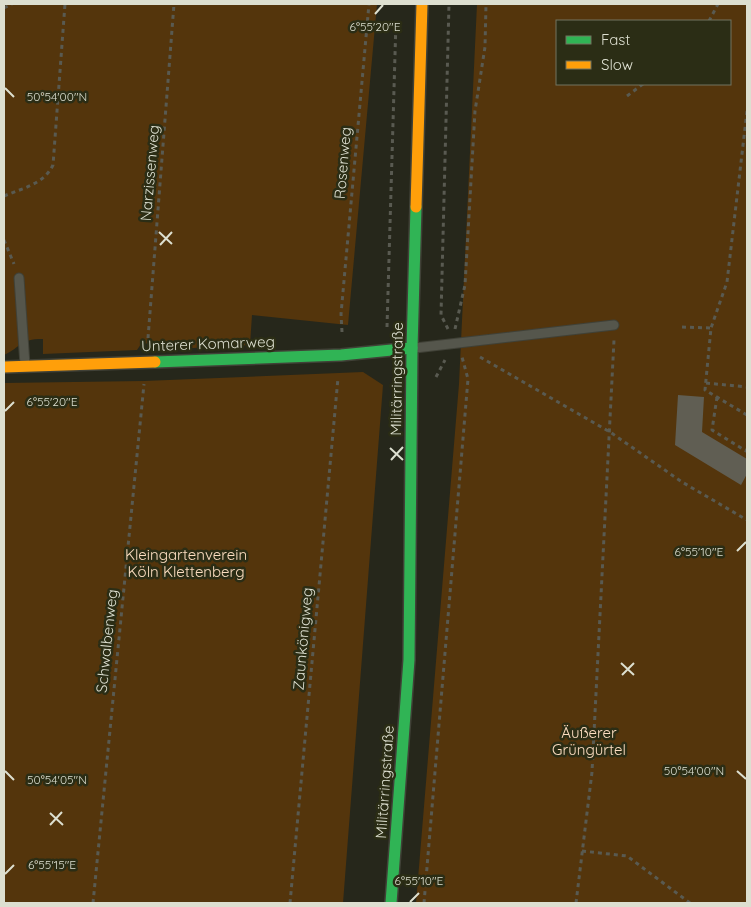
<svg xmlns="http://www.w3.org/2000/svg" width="751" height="907" viewBox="0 0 751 907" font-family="Quicksand,sans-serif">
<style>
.green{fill:#54350c;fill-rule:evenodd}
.building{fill:#605e53}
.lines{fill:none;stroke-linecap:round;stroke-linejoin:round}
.lane-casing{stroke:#404137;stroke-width:11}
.fast-casing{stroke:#404137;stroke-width:14}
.slow-casing{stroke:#404137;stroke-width:14}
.path{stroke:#595a51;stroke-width:3;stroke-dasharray:4 4;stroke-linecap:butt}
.lane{stroke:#55564c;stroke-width:9}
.fast{stroke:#30b455;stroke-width:11}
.slow{stroke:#ff9f0a;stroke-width:11}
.ticks{fill:none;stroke:#dddfd0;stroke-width:2}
.labels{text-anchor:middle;stroke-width:5;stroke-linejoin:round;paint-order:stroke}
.street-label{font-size:15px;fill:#dddfd0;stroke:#2b2d15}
.park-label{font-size:15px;fill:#fcddc0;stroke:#2b2d15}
.ticks-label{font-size:12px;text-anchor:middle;fill:#dddfd0;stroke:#2b2d15;stroke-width:5;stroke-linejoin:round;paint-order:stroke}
</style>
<rect width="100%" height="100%" fill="#26271b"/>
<!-- green -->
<g class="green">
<path d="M4 4H377L348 325 252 315 250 345 155 350 152 343 141 344 137 350 43 354V339C18 339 22 347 4 355Z"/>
<path d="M477 4H747V903H416L459 384ZM557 21H730V84H557Z"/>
<path d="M363 372 383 385 343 903H4V383L144 381Z"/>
</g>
<!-- building -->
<path class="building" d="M678 395 704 397 702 432 747 459V474L741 485 675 445Z"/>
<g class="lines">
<defs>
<g id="lane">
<path d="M19 278 25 365"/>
<path d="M415 348 614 325"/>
</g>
<g id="fast">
<path d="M155 362 341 355 412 348"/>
<path d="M391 903 409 660 412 348 416 207"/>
</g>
<g id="slow">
<path d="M416 207 422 4"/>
<path d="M4 367 155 362"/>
</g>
</defs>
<!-- lane casing -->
<use href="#lane" class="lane-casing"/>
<!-- fast casing -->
<use href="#fast" class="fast-casing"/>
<!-- slow casing -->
<use href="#slow" class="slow-casing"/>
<!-- path -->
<g class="path">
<path d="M4 8 12 4"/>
<path d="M709 21 718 4"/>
<path d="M627 96 643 84"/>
<path d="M747 111 727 282 711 328 705 390 747 415"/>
<path d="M4 196C23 188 44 184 53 165L65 4"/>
<path d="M4 240 14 264"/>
<path d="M387 327 396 21"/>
<path d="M682 327 711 328"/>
<path d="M448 329 441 315 449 4"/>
<path d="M455 329 465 285 475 111 485 47 486 4"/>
<path d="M342 332 341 314 369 4"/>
<path d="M148 338 174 4"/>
<path d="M480 357 610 432 682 482 747 520"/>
<path d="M436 377 445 360"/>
<path d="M706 383 747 387"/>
<path d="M717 397 712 430 746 451 747 449"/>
<path d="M582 851 627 856 690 903"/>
<path d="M93 903 144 384"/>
<path d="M290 903 338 378"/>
<path d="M424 903 468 379 462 357"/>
<path d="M576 903 592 772 614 340"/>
</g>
<!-- lane -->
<use href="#lane" class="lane"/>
<!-- fast -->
<use href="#fast" class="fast"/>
<!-- slow -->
<use href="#slow" class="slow"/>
</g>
<!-- ticks -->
<path class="ticks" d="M375 14 383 5M5 88 14 97M159 232 172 244M160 245 172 232M5 411 14 402M390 448 403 460M391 460 403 447M737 551 746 542M621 663 634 675M622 675 634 663M5 771 14 780M737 771 746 779M50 813 63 825M50 825 62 812M5 874 14 865M410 902 419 893"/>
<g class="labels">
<!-- street labels -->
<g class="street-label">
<text transform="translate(343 163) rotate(-85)" y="5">Rosenweg</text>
<text transform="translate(150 173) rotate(-85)" y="5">Narzissenweg</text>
<text transform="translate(208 344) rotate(-2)" y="5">Unterer Komarweg</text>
<text transform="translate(397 379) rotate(-89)" y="5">Militärringstraße</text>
<text transform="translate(303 639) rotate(-85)" y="5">Zaunkönigweg</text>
<text transform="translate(107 641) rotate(-84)" y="5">Schwalbenweg</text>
<text transform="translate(385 782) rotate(-86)" y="5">Militärringstraße</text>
</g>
<!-- park labels -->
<g class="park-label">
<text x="186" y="560">Kleingartenverein<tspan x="186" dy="17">Köln Klettenberg</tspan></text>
<text x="589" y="738">Äußerer<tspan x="589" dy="17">Grüngürtel</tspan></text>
</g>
</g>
<g class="ticks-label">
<text x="375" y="31">6°55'20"E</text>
<text x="57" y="101">50°54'00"N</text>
<text x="52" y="406">6°55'20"E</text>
<text x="699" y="556">6°55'10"E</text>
<text x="694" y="775">50°54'00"N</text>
<text x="57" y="784">50°54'05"N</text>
<text x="52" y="869">6°55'15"E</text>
<text x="419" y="885">6°55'10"E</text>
</g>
<!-- border -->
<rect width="751" height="907" fill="none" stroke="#dddfd0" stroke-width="10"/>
<!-- legend -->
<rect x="556" y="20" width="175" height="65" fill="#2b2d15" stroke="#727460"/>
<rect x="566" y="36" width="25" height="8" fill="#30b455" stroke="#727460"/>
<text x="601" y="45" font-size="15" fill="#dddfd0">Fast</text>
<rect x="566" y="61" width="25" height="8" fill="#ff9f0a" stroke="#727460"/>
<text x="601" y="70" font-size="15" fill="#dddfd0">Slow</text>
</svg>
